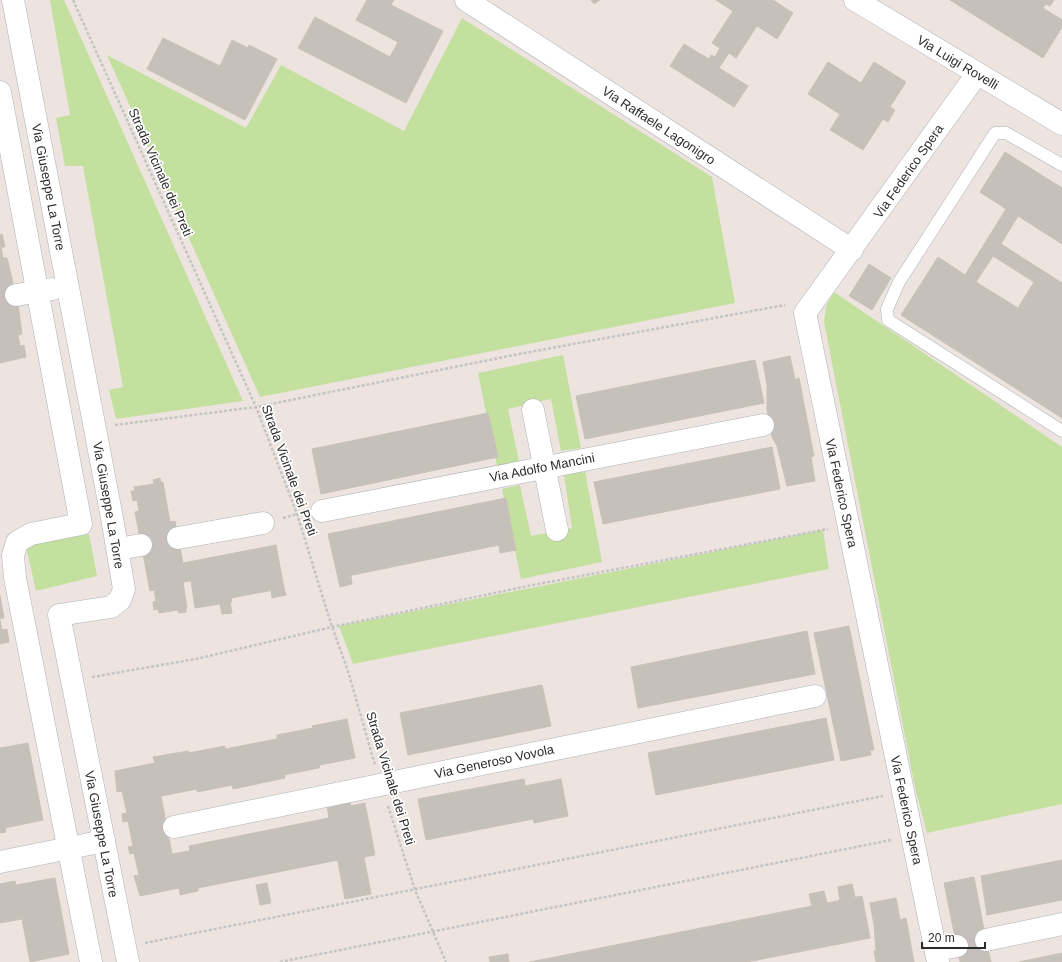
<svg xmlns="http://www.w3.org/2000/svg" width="1062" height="962" viewBox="0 0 1062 962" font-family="Helvetica,sans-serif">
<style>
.green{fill:#c3e09f}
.building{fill:#c6c0bb;stroke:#c9c0b9;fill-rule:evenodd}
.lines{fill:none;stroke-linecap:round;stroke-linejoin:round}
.minor-tunnel{stroke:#c6bfbc;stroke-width:22;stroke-dasharray:22 11;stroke-linecap:butt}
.service-casing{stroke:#acb1b8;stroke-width:13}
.minor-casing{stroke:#acb1b8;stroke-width:23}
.tertiary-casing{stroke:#acb1b8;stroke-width:23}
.path{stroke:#c4c4c4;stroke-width:2.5;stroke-dasharray:3 2;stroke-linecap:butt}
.service{stroke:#fff;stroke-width:12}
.minor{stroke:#fff;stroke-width:22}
.tertiary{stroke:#fff;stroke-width:22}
.labels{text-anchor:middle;stroke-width:3.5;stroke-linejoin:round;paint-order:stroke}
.street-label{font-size:13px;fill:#2c2c2c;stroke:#fff}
</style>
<rect width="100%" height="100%" fill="#ede4e0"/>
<!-- green -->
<g class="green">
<path d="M50 0H64L243 401 116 419 109 390 123 387 83 166H65L56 118 70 115Z"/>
<path d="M462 18 712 177 735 303 260 397 107 55 246 128 281 65 404 131Z"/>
<path d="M834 292 1062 447V804L927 833 915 787 824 322 826 306Z"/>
<path d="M563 355 581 448 561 451 551 399 508 409 519 461 497 466 478 373Z"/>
<path d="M585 471 602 562 521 579 502 489 520 485 531 536 572 528 564 475Z"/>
<path d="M823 530 829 569 353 664 339 626Z"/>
<path d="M89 534 97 576 36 591 26 546Z"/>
</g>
<!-- building -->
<g class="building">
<path d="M367 0H394L391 5 443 31 406 103 298 48 315 17 390 57 398 42 356 20Z"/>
<path d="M591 0H600L594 4Z"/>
<path d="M716 0H773L793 13 777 39 757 26 736 58 729 53 719 68 748 86 734 107 670 66 684 44 709 59 711 55 715 57 720 48 712 43 733 11Z"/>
<path d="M950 0H1054L1050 6 1046 4 1043 8 1062 20V27L1043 58Z"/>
<path d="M163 38 220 66 232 40 248 48 249 45 277 59 245 120 147 69Z"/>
<path d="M828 62 861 83 874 62 906 82 890 107 895 110 888 122 883 119 863 150 830 130 840 114 808 94Z"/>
<path d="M1005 152 1062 188V244L1018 216 1001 244 1062 283V418L901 315 938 257 965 275 1006 209 980 192ZM993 256 1034 282 1018 308 976 282Z"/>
<path d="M2 234 5 247H1L3 258H7L18 304 22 334 18 335 20 346 24 345 26 357 0 363V235Z"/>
<path d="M869 264 891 278 872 310 849 296Z"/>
<path d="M790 356 795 380 799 378 814 456 811 457 815 481 787 486 777 446 772 437 767 410V385L763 362Z"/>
<path d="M755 360 764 403 585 439 576 396Z"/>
<path d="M488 413 498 457 321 494 312 449Z"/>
<path d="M772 447 780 489 603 524 594 482Z"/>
<path d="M160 478 161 483 163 482 170 522 175 521 183 563 276 545 284 588 231 598 232 602 195 608 191 581 183 582 187 608H186V612L179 613 178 610 159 613 158 609 154 610 153 602 156 601 154 590 150 591 135 512 139 511 137 500 133 501 131 491H135L134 487 154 484 153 480Z"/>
<path d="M506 498 514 542 338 578 328 534Z"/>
<path d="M514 542 516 550 500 553 499 545Z"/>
<path d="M351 576 352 584 340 587 338 578Z"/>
<path d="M284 588 286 595 272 598 271 591Z"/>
<path d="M0 595 4 618 0 619Z"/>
<path d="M230 602 232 613 222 614 220 604Z"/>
<path d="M0 620 2 630 7 629 9 642 0 644Z"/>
<path d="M849 626 874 750H870L871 755 841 761 814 633Z"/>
<path d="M807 631 815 674 638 708 631 667Z"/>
<path d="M542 685 551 726 408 755 400 713Z"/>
<path d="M826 718 834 760 656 795 648 753Z"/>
<path d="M347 719 355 758 320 765 319 768 284 775 285 778 233 789 232 785 197 792V789L161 796 172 854 190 851 189 846 329 818 327 805 350 801 351 806 365 803 375 855 338 862V860L198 888V891L180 895 179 888 140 896 134 876 139 875 134 853 130 854 128 847 133 846 128 821 123 822 122 814 127 813 122 791 117 792 115 771 155 763 153 757 188 751 189 753 225 746V749L277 739V735L313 728 312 726Z"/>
<path d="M28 743 43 820 5 828 6 832 0 833V748Z"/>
<path d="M524 779 525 786 561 779 568 816 534 823 533 819 426 840 418 799Z"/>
<path d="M364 857 371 894 345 899 338 862Z"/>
<path d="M1062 860V900L987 915 981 876Z"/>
<path d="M974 877 986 940 991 962H960L944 883Z"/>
<path d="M55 878 69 954 30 962 22 919 0 923V884L15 881 16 885Z"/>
<path d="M267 883 271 903 260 905 256 885Z"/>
<path d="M852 884 855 897 840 901 838 887Z"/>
<path d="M824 891 827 903 812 906 809 894Z"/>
<path d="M862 896 870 938 747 962H530Z"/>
<path d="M896 898 900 920 906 918 914 962H876L874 951H876L874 925 870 903Z"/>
<path d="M1062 953V962H1019Z"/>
<path d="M508 954 509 962H490L489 957Z"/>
</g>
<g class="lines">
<!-- minor-tunnel -->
<g class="minor-tunnel">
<path d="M0 299 16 295"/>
<path d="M141 545 178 538"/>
<path d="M957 946 986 940"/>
</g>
<defs>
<path id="service" d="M1062 165 1006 133H995L899 282 887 309 888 320 1062 431"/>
<g id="minor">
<path d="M13 0 112 518 124 589 120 600 111 607 59 615 128 962"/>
<path d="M466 0 852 250"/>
<path d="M0 92 81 524 31 534 17 542 13 556 15 578 91 962"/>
<path d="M16 295 52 289"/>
<path d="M533 410 557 530"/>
<path d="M322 511 763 425"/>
<path d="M178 538 263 523"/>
<path d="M118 549 141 545"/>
<path d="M174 827 815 696"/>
<path d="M0 862 104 841"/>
<path d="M986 940 1062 924"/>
<path d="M936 950 957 946"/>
<path d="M938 962 805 313 977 74"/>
</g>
<path id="tertiary" d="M855 0 1062 124"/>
</defs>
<!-- service casing -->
<use href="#service" class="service-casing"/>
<!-- minor casing -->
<use href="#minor" class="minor-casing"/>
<!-- tertiary casing -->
<use href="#tertiary" class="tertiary-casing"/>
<!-- path -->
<g class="path">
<path d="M73 0 256 407 297 514 332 627 348 671 375 765"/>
<path d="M115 425 256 407 519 354 785 305"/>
<path d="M283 518 297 514"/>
<path d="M92 677 196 659 332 627 528 586 828 529"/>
<path d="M388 806 415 890 446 962"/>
<path d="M145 943 883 796"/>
<path d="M280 962 891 840"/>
</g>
<!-- service -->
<use href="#service" class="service"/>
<!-- minor -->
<use href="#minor" class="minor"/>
<!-- tertiary -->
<use href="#tertiary" class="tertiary"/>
</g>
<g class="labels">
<!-- street labels -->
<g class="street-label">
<text transform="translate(958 62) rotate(31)" y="5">Via Luigi Rovelli</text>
<text transform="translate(659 125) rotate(33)" y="5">Via Raffaele Lagonigro</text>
<text transform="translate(908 171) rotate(-55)" y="5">Via Federico Spera</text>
<text transform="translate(161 172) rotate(66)" y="5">Strada Vicinale dei Preti</text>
<text transform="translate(49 187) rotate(79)" y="5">Via Giuseppe La Torre</text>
<text transform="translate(542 467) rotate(-11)" y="5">Via Adolfo Mancini</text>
<text transform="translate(290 470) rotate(70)" y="5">Strada Vicinale dei Preti</text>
<text transform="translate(842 493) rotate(78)" y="5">Via Federico Spera</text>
<text transform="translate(109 505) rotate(80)" y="5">Via Giuseppe La Torre</text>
<text transform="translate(494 761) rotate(-12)" y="5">Via Generoso Vovola</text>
<text transform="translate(391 778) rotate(73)" y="5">Strada Vicinale dei Preti</text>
<text transform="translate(907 810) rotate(78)" y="5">Via Federico Spera</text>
<text transform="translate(102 834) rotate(79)" y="5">Via Giuseppe La Torre</text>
</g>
</g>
<!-- scale -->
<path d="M922 942v6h63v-6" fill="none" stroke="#2c2c2c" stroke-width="2"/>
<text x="928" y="942" font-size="12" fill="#2c2c2c" stroke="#ffffff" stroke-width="3" paint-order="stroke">20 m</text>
</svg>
